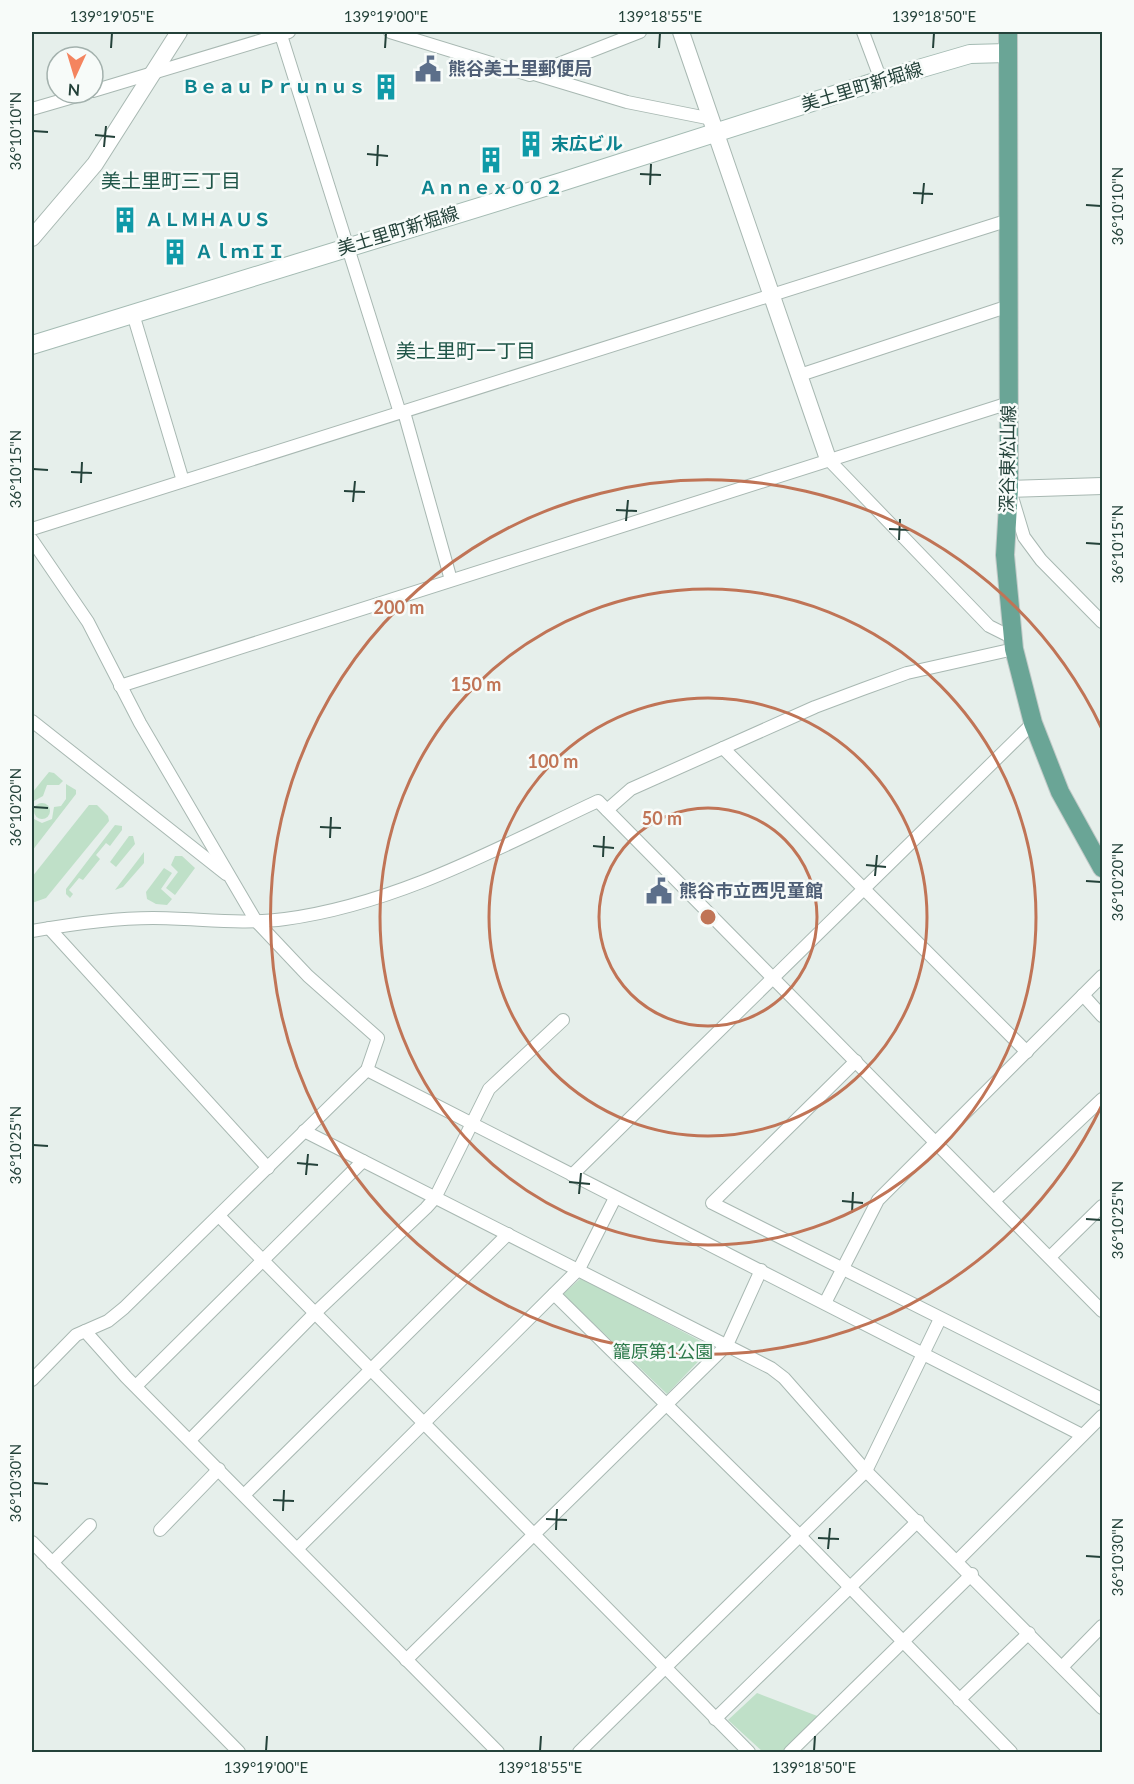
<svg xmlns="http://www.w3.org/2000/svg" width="1134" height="1784" font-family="Lato,'Noto Sans JP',sans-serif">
<rect width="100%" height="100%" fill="#e6efeb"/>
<g fill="#bfe0c8">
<polygon points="49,772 54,773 63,781 59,785 47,785 43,796 34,801 32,793"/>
<polygon points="66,784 76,790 76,794 32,851 32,818 42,823 52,819 54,807 61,806 66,799"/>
<circle cx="42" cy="811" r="8"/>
<polygon points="89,805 97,805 108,816 109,821 46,898 32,903 32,877"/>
<polygon points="115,825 122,826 122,830 110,846 106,843 96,855 100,859 83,880 79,878 69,890 73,894 70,898 66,894 66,889"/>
<polygon points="129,836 133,836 135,844 116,867 110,862"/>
<polygon points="144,852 144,863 123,887 115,890"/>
<polygon points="175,856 182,856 195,868 175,895 166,888 178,872 171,865"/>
<polygon points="164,868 172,873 161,889 172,899 167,905 156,904 147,899 146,892"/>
<polygon points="581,1278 712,1347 667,1394 563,1294"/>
<polygon points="757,1693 820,1717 785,1752 763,1752 728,1720"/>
</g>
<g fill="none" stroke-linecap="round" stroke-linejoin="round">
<g stroke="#a8b8b2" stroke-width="14">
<g id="minor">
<polyline points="280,32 400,413"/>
<polyline points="390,32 530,75 640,32"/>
<polyline points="863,32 881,80"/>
<polyline points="534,74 627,102 712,119"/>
<polyline points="93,91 289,32"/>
<polyline points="32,109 87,93"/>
<polyline points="133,314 183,481"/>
<polyline points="800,375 1009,306"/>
<polyline points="404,412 451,580"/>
<polyline points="828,459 989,626 1013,638"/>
<polyline points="1012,497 1024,537 1041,560 1102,622"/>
<polyline points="32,529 1009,220"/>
<polyline points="32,540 88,622 140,723 256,921 308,976 378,1038 367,1070 124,1308 108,1321 76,1335 32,1380"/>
<polyline points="120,686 1009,403"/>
<polyline points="32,721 226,874"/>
<polyline points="723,748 1027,1052"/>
<polyline points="607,810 631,789 815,707 863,689 907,673 1014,649"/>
<polyline points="49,928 268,1168"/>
<path d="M 32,931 C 72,924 112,918 153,918 C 196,918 242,925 285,919 C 397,904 498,848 598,801 L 1102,1311"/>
<polyline points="1083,995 1102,1016"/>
<polyline points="856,1061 712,1203 1102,1399"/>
<polyline points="367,1070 1082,1435"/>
<polyline points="304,1131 771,1368 784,1378 866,1471 1102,1708"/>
<polyline points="572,1175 1033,723"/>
<polyline points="994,1201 1102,1099"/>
<polyline points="219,1216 749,1752"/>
<polyline points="1050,1257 1102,1206"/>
<polyline points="554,1294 800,1536 1011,1752"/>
<polyline points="825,1303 878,1200 1102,976"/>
<polyline points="85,1331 126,1377 498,1752"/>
<polyline points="136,1386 363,1161"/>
<polyline points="190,1440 315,1313 426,1208 435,1198 489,1089 563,1020"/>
<polyline points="244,1495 508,1234"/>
<polyline points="160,1530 219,1469"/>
<polyline points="32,1542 239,1752"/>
<polyline points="298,1548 579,1269 615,1198"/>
<polyline points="958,1560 1102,1416"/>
<polyline points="52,1563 90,1525"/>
<polyline points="406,1660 727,1345 761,1270"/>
<polyline points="1062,1667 1102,1626"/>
<polyline points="959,1700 1029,1633"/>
<polyline points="715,1719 918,1521"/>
<polyline points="579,1752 866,1471 940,1319"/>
<polyline points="790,1752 972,1574"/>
</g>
</g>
<g stroke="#a8b8b2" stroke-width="18">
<g id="tertiary">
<polyline points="681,32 828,459"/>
<polyline points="32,238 95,164 179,32"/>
<polyline points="1009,489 1102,486"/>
</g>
</g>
<g stroke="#a4bbb3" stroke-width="20">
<polyline id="secondary" points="32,345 561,182 881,80 970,54 1007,53"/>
</g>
<g stroke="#c2cac8" stroke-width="20">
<polyline id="primary" points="1008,32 1009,489 1005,555 1014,649 1033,723 1060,792 1102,868"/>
</g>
<use href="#minor" stroke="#fff" stroke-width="12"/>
<use href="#tertiary" stroke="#fff" stroke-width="16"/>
<use href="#secondary" stroke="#fff" stroke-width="18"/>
<use href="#primary" stroke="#6aa596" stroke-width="18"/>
</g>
<path fill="none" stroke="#24423a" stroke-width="2" d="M 111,48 L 112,33M 385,48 L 386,33M 659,48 L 660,33M 933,48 L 934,33M 33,131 L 48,132M 95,135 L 115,137M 104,147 L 106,126M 367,154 L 388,156M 377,166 L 378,145M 640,174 L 661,175M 650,185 L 651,164M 913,193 L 933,194M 922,204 L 924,183M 1086,205 L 1101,206M 33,469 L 48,470M 71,472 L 92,473M 81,483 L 82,462M 344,491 L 365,492M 353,502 L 355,481M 616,510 L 637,511M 626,521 L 628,500M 889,529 L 910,530M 899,540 L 900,519M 1086,543 L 1101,544M 33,807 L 48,808M 320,827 L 341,828M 330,838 L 331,817M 593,846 L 614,848M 603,857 L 604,836M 866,865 L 886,867M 875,876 L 877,855M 1086,881 L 1101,882M 33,1145 L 48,1146M 297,1163 L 318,1165M 306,1175 L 308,1154M 569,1182 L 590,1184M 579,1194 L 581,1173M 842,1201 L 863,1203M 852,1213 L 853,1192M 1086,1219 L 1101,1220M 33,1483 L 48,1484M 273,1500 L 294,1501M 283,1511 L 284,1490M 546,1519 L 567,1520M 556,1530 L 557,1509M 818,1538 L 839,1539M 828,1549 L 830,1528M 1086,1556 L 1101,1557M 266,1751 L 267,1736M 540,1751 L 541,1736M 814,1751 L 815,1736"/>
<g fill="none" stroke="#c07456" stroke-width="3">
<circle cx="708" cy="917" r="109"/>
<circle cx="708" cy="917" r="219"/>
<circle cx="708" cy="917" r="328"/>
<path d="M1102 1105A437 437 0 1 1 1102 729"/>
</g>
<defs>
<g id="civic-bare" transform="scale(2.07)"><path d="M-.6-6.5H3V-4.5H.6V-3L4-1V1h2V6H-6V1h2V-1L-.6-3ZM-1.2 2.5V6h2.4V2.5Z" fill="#5c6f8a" stroke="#f7fbf9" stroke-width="2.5" paint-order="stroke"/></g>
<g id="building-bare" transform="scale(2.07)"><path d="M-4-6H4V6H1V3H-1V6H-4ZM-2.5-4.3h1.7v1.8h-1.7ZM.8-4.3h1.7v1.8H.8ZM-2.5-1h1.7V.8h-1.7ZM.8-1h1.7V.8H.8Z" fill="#0f9aa8" stroke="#f7fbf9" stroke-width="2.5" paint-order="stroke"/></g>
</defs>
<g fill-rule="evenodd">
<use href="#civic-bare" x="428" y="69"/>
<use href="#building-bare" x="386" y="87"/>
<use href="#building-bare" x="531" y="144"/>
<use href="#building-bare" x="491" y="160"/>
<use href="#building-bare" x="125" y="220"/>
<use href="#building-bare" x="175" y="252"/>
<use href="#civic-bare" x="659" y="891"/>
</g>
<g text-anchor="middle" stroke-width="5" stroke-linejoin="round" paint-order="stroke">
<g font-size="18" font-weight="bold" fill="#4e5e75" stroke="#f7fbf9" text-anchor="start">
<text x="448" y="75">熊谷美土里郵便局</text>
<text x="679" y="897">熊谷市立西児童館</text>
</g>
<g font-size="18" font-weight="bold" fill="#0d838f" stroke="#f7fbf9" text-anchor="start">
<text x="366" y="93" text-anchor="end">Ｂｅａｕ Ｐｒｕｎｕｓ</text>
<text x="551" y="150">末広ビル</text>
<text x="491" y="194" text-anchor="middle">Ａｎｎｅｘ００２</text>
<text x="145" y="226">ＡＬＭＨＡＵＳ</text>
<text x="195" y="258">ＡｌｍＩＩ</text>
</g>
<g font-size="18" fill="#24423a" stroke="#f7fbf9">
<text transform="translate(862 87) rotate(-17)" y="6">美土里町新堀線</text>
<text transform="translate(398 231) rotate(-17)" y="6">美土里町新堀線</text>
<text transform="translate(1008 459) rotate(-89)" y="6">深谷東松山線</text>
</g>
<g font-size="18" fill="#2d7a4b" stroke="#f7fbf9">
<text x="663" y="1358">籠原第1公園</text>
</g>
<g font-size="20" fill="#1f5548" stroke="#f7fbf9">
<text x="171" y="188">美土里町三丁目</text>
<text x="466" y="358">美土里町一丁目</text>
</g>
</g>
<circle cx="708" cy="917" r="9" fill="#c07456" stroke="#f7fbf9" stroke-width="3"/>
<g font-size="18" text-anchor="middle" font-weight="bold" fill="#c07456" stroke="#f7fbf9" stroke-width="5" stroke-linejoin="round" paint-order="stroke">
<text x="399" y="614">200 m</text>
<text x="476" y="691">150 m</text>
<text x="553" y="768">100 m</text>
<text x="662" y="825">50 m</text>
</g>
<rect width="1134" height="1784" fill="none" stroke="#f7fbf9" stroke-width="66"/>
<g transform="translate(75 75) rotate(184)"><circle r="28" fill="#f7fbf9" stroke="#a3b1ad" stroke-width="1.5"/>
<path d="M0-4.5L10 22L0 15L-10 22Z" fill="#f4845f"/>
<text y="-9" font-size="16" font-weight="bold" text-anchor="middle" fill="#24423a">N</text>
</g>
<rect x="33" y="33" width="1068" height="1718" fill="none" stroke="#24423a" stroke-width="2"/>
<g font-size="15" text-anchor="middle" fill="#24423a">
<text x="112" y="22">139°19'05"E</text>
<text x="386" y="22">139°19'00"E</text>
<text x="660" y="22">139°18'55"E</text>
<text x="934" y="22">139°18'50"E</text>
<text transform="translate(16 131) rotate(-90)" y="5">36°10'10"N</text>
<text transform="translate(1118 206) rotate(-90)" y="5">36°10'10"N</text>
<text transform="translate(16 469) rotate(-90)" y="5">36°10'15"N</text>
<text transform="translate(1118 544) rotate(-90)" y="5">36°10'15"N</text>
<text transform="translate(16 807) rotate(-90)" y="5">36°10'20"N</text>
<text transform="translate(1118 882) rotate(-90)" y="5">36°10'20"N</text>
<text transform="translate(16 1145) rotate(-90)" y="5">36°10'25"N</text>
<text transform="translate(1118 1220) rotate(-90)" y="5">36°10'25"N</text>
<text transform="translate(16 1483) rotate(-90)" y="5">36°10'30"N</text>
<text transform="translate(1118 1557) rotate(-90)" y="5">36°10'30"N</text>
<text x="266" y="1773">139°19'00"E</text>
<text x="540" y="1773">139°18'55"E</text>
<text x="814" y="1773">139°18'50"E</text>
</g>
</svg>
